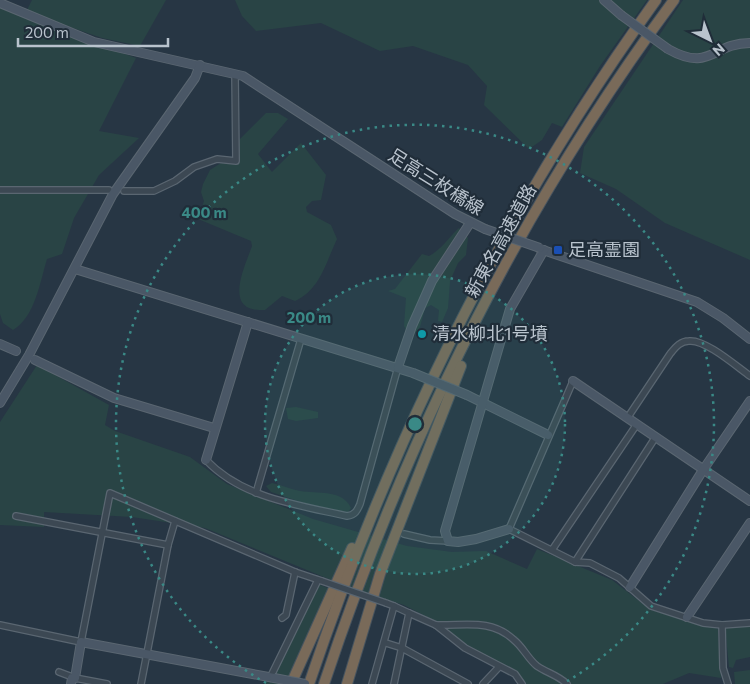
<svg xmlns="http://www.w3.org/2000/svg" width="750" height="684" font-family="Commissioner,'Noto Sans JP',sans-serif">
<rect width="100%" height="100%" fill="#273644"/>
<g fill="#294445">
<polygon points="32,0 166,0 140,46 102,38 26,12"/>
<polygon points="235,0 647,0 600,66 562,127 552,123 542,140 529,149 484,105 487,86 468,65 413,46 380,51 321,23 256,31 242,16"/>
<polygon points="683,0 750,0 750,260 665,223 616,189 580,173 584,147"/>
<path d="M 0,8 L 136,58 L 99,131 L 139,138 L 99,175 L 74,218 L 62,254 L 47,259 C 40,282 35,317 13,330 L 3,323 L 0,314 Z"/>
<path d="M 266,113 L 278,113 L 288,119 L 258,154 L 272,172 L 301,143 L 326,175 L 321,200 L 312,201 L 306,207 L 307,212 L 331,225 L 337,239 C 326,262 320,290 295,301 L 282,296 L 265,310 C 260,310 253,310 249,308 C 228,299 247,261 252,246 L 251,241 L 198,219 L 204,201 L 201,192 L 203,184 L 210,170 L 221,163 L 236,164 L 239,140 Z"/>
<path d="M 459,228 L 468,238 L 466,255 L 458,263 L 450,281 L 448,308 L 442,322 L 438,321 L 439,310 L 431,305 L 425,308 L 420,327 L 414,334 L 408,333 L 404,326 L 406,298 L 388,291 L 395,289 L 422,254 L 429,256 C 441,250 449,237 459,228 Z"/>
<polygon points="37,365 109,405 105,425 115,431 190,457 227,484 313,519 407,546 452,552 486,551 527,569 537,549 612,580 651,610 718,629 721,678 689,673 663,684 527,684 488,661 429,618 404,605 353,589 205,528 132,517 44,512 44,527 0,525 0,422"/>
<polygon points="296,407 318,412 318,418 296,421 288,419 286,408"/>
<path d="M 272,483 C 281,485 290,489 300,491 C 316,494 343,489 351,508 L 348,512 L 319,508 L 271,492 L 266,486 Z"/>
<polygon points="318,584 330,589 289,684 264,684 276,673"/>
<polygon points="750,624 750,657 736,660 733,668 729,667 725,627"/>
<polygon points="750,670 750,684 735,684 734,672"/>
</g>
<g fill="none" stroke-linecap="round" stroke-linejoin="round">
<g stroke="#5a6671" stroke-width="8">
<g id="street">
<polyline points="0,190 109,190"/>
<polyline points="124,191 154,191 175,181 194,167 217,159 236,161 235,74"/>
<polyline points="573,381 509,529 575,562 590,563 619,578 651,606 703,623 722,625 750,623"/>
<path d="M 628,417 L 670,354 C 675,348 680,341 689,341 C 705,339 736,366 750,376"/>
<path d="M 206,460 C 242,498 298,505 347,516 C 355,515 357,511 360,504 L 398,367"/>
<polyline points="256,493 301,339"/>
<polyline points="16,516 168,545"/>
<polyline points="404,534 430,540 448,541"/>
<polyline points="552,550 637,424"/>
<polyline points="575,562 655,438"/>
<polyline points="394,606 409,613"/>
<polyline points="282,618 286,615 295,572"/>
<polyline points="0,625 81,642 110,493 295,572 322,581"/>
<path d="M 436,625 C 464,626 491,618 514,640 C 523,647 528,659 537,666 C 547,673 558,675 567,684"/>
<polyline points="722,625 723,668 728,684"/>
<polyline points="386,643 402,648 468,684"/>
<polyline points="59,672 75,678 107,684"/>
<polyline points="270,678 318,580"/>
<polyline points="141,684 168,545 175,521"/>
<polyline points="372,684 394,606 386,603"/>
<polyline points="394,684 409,613 436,625 465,648 515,674 522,684"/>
<polyline points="483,684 499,667"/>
</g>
</g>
<g stroke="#5a6671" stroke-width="10">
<g id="secondary">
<polyline points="604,0 621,15"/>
<polyline points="0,3 94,42 243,76 455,214 485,229"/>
<path d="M 668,49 C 711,73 712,43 750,43"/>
<polyline points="540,249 697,302 723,318 750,339"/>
<polyline points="75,269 413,373"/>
<polyline points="0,344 16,351"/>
<polyline points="35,360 114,398 214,428"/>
<polyline points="398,367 412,326 432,281 470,223"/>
<polyline points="573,381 750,501"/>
<polyline points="467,395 548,435"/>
<polyline points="0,403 29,355 113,194 195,78 200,65"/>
<polyline points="206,460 248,322"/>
<polyline points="509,529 476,539 458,542 448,541 445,531 510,309 544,250"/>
<polyline points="630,587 703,470 750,401"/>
<polyline points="687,617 750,523"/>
<polyline points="71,684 72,678 75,678 81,642 274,678"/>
</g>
</g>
<g stroke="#46535e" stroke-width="12">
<g id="highway">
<polyline points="291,684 352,548"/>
<path d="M 309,684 C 391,441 506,208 656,0"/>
<path d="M 324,684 C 405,440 521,207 674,0"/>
<polyline points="347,684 380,574 461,366"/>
</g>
</g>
<use href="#street" stroke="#3c4853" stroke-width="5.5"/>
<use href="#secondary" stroke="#4a5766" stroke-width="8"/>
<use href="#highway" stroke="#796a59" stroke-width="10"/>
<g stroke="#5a6671" stroke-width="8" stroke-linecap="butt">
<polyline id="street-bridge" points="322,581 386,603"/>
</g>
<g stroke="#5a6671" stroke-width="10" stroke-linecap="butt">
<g id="secondary-bridge">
<polyline points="621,15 668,49"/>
<polyline points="485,229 540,248"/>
<polyline points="413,373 467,395"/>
<polyline points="274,678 305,684"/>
</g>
</g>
<use href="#street-bridge" stroke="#3c4853" stroke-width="5.5"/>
<use href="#secondary-bridge" stroke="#4a5766" stroke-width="8"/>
</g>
<circle cx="415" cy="424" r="150" fill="#3a8986" fill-opacity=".12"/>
<g fill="none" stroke="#3a8986" stroke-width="2.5" stroke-dasharray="2.5 5">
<circle cx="415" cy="424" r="150"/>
<path d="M266 683A299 299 0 1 1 564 683"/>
</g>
<rect fill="#1a4fb4" stroke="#202d39" stroke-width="2" x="553" y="245" width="10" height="10" rx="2.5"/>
<circle fill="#0f9aa8" stroke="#202d39" stroke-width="2" cx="422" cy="334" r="5"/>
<g text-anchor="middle" stroke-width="4.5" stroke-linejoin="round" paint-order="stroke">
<g font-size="18" fill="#b9c3cd" stroke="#202d39">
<text transform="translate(436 182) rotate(32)" y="6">足高三枚橋線</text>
<text transform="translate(501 241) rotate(-61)" y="6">新東名高速道路</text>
</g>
<g font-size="18" fill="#b9c3cd" stroke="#202d39" text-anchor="start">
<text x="568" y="256">足高霊園</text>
<text x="432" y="340">清水柳北1号墳</text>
</g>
</g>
<circle cx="415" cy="424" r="8" fill="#3a8986" stroke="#202d39" stroke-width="2.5"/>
<g font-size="15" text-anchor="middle" font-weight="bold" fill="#3a8986" stroke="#202d39" stroke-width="4.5" stroke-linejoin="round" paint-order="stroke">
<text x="204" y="218">400 m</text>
<text x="309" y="323">200 m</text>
</g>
<g transform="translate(710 40) rotate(138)" stroke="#202d39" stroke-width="4" paint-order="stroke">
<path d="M0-4L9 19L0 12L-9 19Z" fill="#b9c3cd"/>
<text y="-8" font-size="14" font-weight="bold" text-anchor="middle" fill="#b9c3cd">N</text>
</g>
<path d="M18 38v8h150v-8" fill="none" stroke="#b9c3cd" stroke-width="2.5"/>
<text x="25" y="38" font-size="15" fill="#b9c3cd" stroke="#202d39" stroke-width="4" paint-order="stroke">200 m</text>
</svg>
